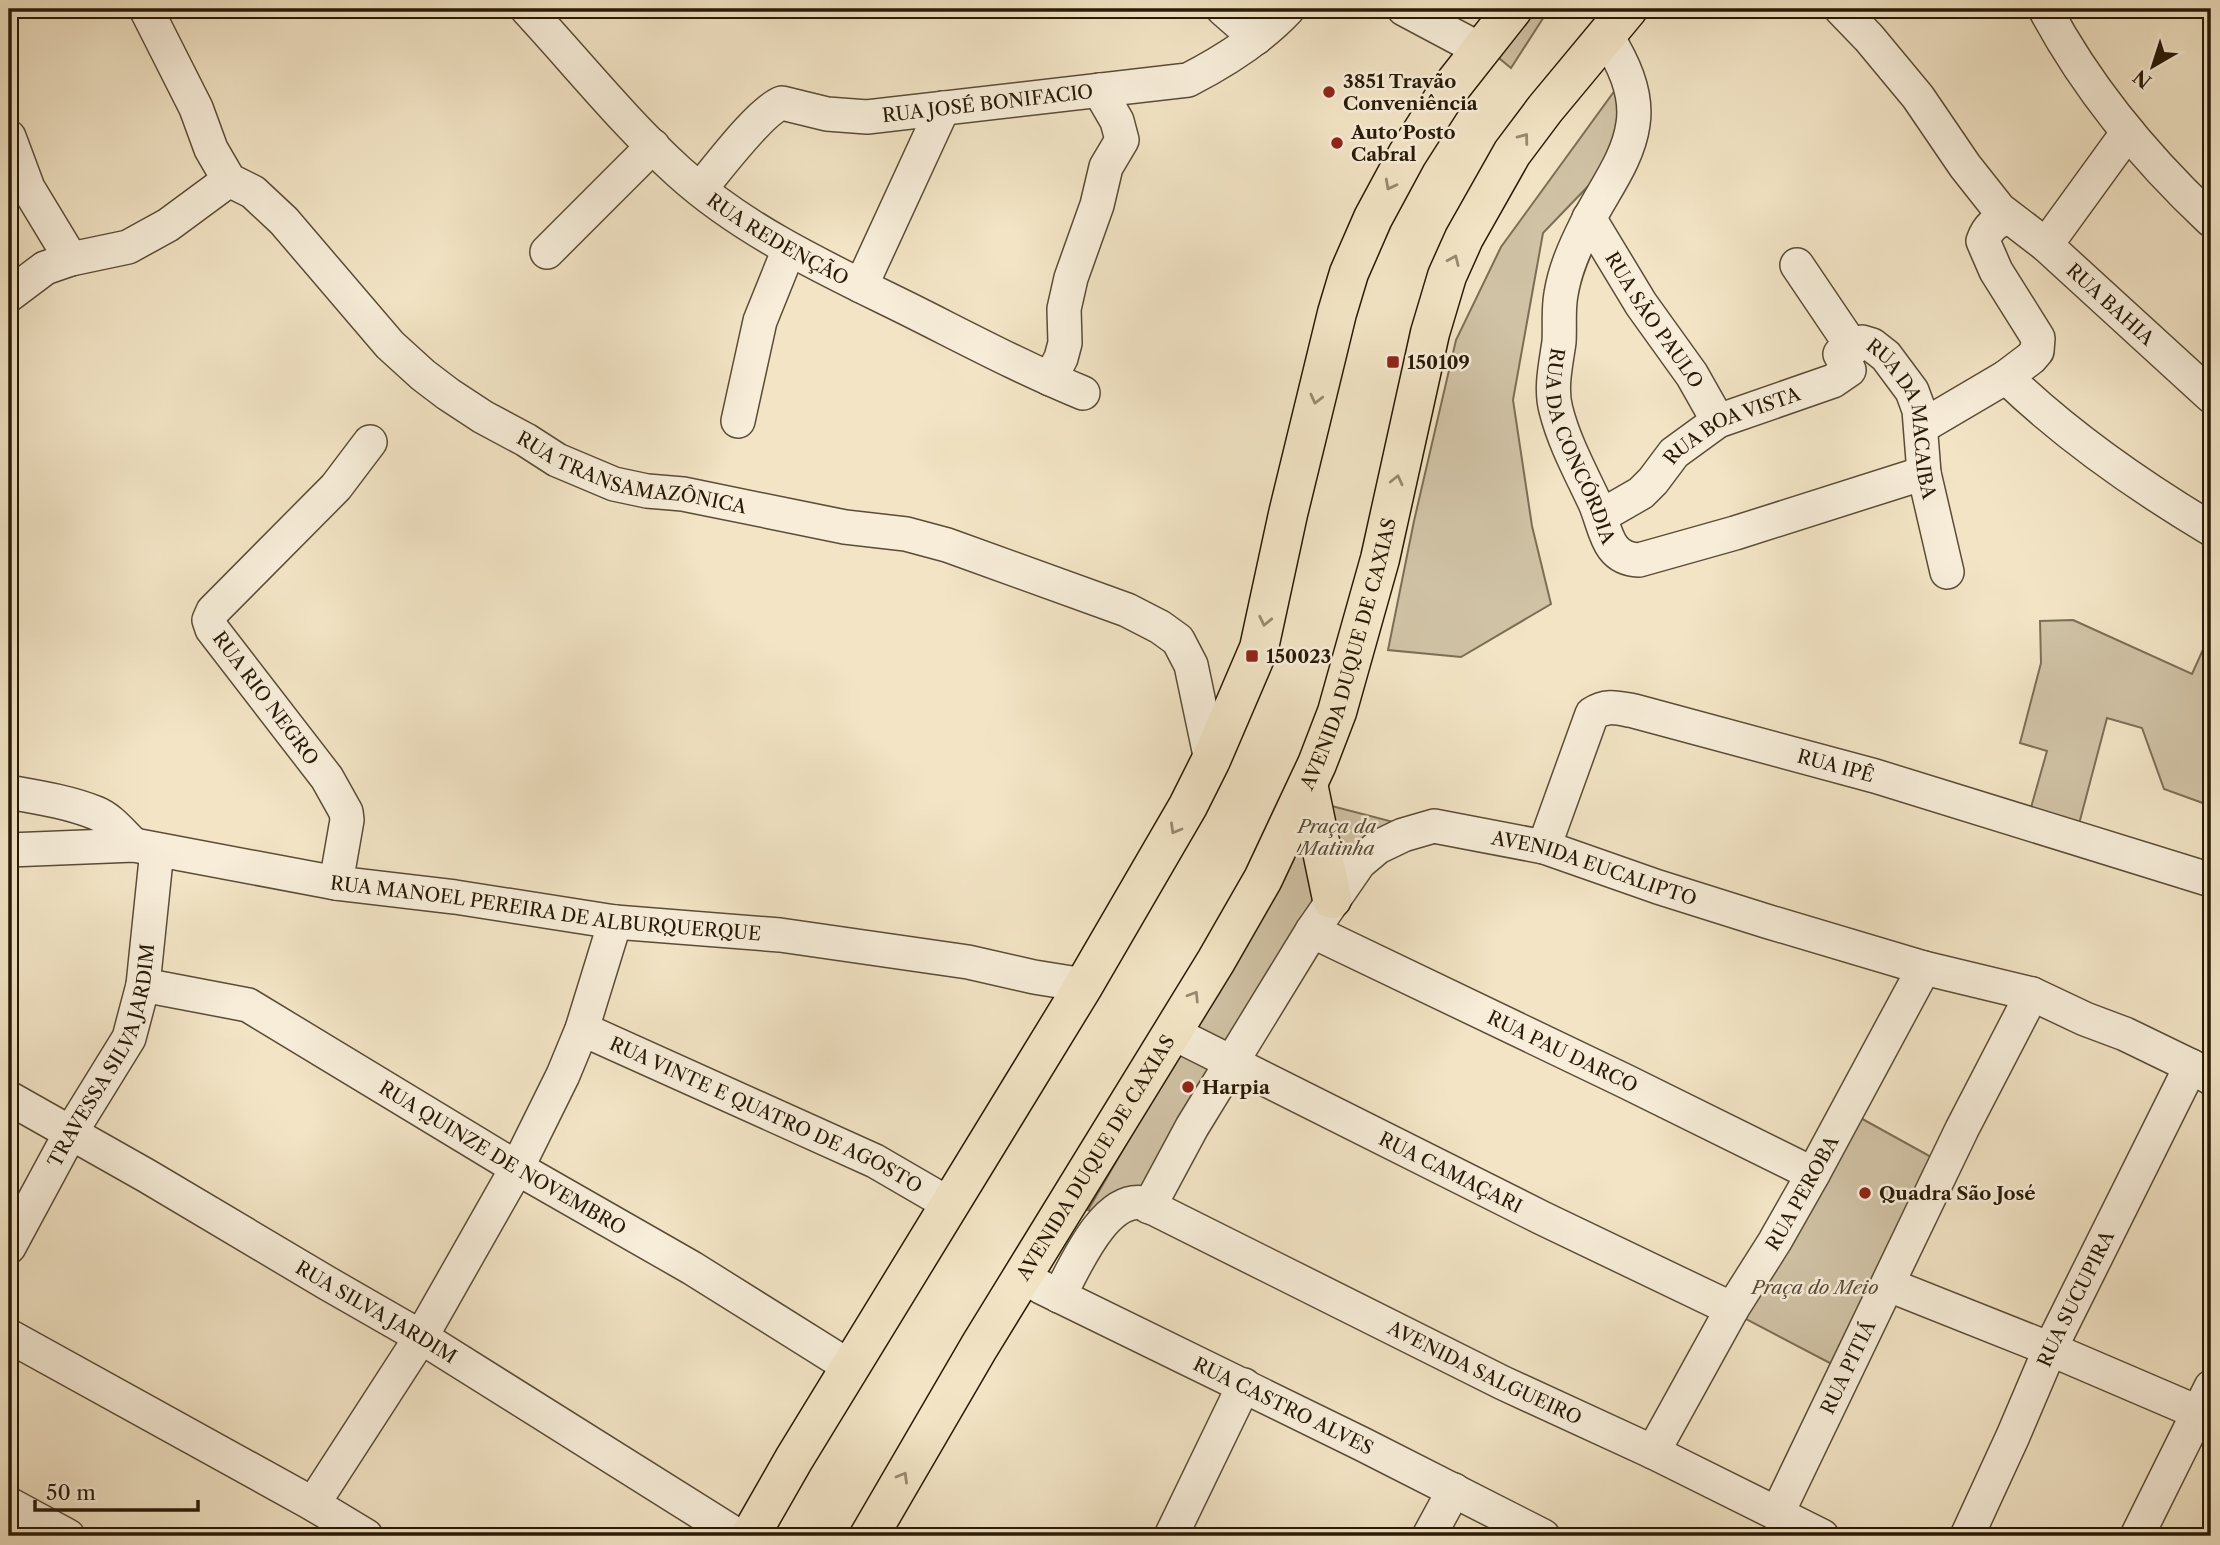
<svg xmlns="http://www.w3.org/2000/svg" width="2220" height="1545" font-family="'Libre Caslon Text',serif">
<rect width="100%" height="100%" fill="#f2e4c5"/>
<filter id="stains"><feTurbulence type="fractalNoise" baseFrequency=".00286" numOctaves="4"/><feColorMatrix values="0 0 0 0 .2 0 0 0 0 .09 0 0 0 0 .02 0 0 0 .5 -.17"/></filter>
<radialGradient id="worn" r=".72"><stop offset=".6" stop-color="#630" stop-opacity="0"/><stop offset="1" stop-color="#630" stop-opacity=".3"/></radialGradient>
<g fill="#d0c2a5" stroke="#7c6e56" stroke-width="2">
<polygon points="1528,9 1549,9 1511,68 1494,54"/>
<polygon points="1621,82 1642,110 1595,179 1543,233 1513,400 1532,526 1551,604 1461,657 1388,650 1414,521 1456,340 1501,247"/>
<polygon points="2073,620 2192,674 2206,643 2211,646 2211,806 2164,789 2142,728 2107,718 2079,824 2030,811 2047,751 2020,743 2041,663 2040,621"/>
<polygon points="1324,804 1409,826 1354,858 1143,1193 1116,1191 1098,1214 1088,1210"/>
<polygon points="1857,1116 1933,1158 1849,1373 1723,1307"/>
</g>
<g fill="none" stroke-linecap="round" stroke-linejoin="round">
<g stroke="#5a4c36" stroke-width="36">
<g id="minor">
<path id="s1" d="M 146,9 L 196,108 L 211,149 L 229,180 L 253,192 L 284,221 L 390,345 L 423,375 L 448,394 L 483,417 L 526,440 L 557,460 L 614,484 L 647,491 L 683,494 L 845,527 L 906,534 L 947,545 L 1127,610 L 1160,627 L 1178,640 L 1191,665 L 1211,760"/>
<path id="s2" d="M 527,9 C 577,63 624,122 679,172 C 745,232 831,271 910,310 C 968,339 1024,369 1083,393"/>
<polyline points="1223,9 1256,38"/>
<polyline points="1404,9 1481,50"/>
<path id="s3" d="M 1841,9 L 1869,38 L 1918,97 L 1965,166 L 1999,209 L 2046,245 L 2211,396"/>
<path d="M 2045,9 C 2087,88 2146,159 2211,220"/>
<path id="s4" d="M 1606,35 C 1622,61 1638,92 1633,124 C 1628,161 1602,192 1586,225 C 1575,247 1565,269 1561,294 C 1558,310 1560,326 1559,342 C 1556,364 1550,388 1556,410 C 1564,442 1581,473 1595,503 C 1606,528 1606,559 1639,560 L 1735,533 L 1924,473"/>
<polyline points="9,137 28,188 71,259"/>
<path id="s5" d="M 701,188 C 717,169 761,110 782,103 L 827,114 L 867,117 L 1188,80 C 1225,61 1260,39 1288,9"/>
<path id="s6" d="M 1589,218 L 1641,304 L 1692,375 L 1718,421"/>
<polyline points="2046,245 2128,132"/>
<polyline points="547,252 653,146"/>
<path id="s7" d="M 1797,265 L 1853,348 L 1862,342 L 1872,345 L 1886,356 L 1912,391 L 1919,410 L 1924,473 L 1947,572"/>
<polyline points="861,286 943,108"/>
<polyline points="9,295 45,268 71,259 128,247 168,225 229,180"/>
<path d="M 2006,377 C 2067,436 2139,486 2211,529"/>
<polyline points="1050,379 1061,358 1065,343 1064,309 1071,278 1097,205 1106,167 1122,140 1117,121 1099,90"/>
<polyline points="738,421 760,321 789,249"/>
<path d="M 1921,427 L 2006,377 L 2031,358 L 2037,351 L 2038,338 L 1996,271 L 1983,241 C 1988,227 1994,223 2007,217"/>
<path id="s8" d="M 1601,516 L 1641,493 L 1653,481 L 1674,453 L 1718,421 L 1833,381 L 1849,370 L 1840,354 L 1853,348"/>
<path d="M 9,792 C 37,797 69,802 96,813 C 111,819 122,834 134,845"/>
<path id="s9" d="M 1544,847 L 1592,714 C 1606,704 1618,708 1634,711 L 1875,776 L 2211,880"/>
<path id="s10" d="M 9,850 L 134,845 L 336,883 L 455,897 L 615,922 L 780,935 L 968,962 L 1034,977 L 1084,985"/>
<polyline points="336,883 347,820 346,812 327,778 212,629 209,620 213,611 336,487 370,442"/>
<path id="s11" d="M 1312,931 L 1625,1081 L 1813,1174"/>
<path id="s12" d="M 143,985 L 248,1005 L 517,1168 L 692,1268 L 850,1367"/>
<path id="s13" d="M 582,1029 L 875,1161 L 949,1204"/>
<path id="s14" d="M 1171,1032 L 1542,1218 L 1732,1309"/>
<path id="s15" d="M 9,1098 L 147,1176 L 327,1283 L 421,1337 L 738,1536"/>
<path id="s16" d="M 1149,1207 L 1192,1127 L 1312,931 L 1359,863 L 1378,847 L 1403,835 L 1434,826 L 1544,847 L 1658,887 L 1766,921 L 1924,968 L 2032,994 L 2085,1019 L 2125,1034 L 2191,1066 L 2211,1078"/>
<path id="s17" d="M 9,1247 L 71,1132 L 129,1038 L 143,985 L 157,850"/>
<polyline points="1889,1285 2050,1349 2211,1418"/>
<path id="s18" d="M 1041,1287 L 1362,1444 L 1543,1536"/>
<path id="s19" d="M 1059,1296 C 1074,1269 1104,1196 1143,1203 L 1503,1383 L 1653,1452 L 1822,1536"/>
<polyline points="9,1336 313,1504 366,1536"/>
<path id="s20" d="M 1653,1452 L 1732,1309 L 1775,1241 L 1813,1174 L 1924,968"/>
<polyline points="9,1504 68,1536"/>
<polyline points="313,1504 421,1337 517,1168 563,1075 582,1029 615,922"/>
<path id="s21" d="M 1777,1514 L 1962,1129 L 2032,994"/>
<polyline points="1171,1536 1244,1385"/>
<polyline points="1429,1536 1454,1490"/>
<path id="s22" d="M 1967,1536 L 2013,1436 L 2050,1349 L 2191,1066"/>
<polyline points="2137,1536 2211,1387"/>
</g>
</g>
<g stroke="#281a06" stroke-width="41">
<g id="highway">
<polyline points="1308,784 1332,899"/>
<polyline points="750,1536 794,1459 1084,985 1188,806 1211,760 1259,648 1288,514 1337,313 1349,273 1373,218 1407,155 1446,94 1513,9"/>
<path id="s23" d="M 869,1536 L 979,1347 L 1216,961 L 1263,879 L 1317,764 L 1337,712 L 1380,559 L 1430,333 L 1447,276 L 1464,238 L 1512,153 L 1545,109 L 1628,9"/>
</g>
</g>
<use href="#minor" stroke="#f7edd9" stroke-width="33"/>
<use href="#highway" stroke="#f2e4c5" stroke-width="38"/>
</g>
<defs><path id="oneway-chevron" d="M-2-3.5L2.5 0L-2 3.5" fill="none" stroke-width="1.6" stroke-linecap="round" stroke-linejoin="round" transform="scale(1.75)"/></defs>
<g stroke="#97896f">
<use href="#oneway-chevron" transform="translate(1524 138) rotate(-53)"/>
<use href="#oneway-chevron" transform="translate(1390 185) rotate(118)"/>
<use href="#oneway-chevron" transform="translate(1454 260) rotate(-66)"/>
<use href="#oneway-chevron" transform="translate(1316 399) rotate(104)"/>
<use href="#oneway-chevron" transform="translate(1397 480) rotate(-77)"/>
<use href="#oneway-chevron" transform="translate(1265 621) rotate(102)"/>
<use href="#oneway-chevron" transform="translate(1175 829) rotate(120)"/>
<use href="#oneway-chevron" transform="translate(1194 996) rotate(-58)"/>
<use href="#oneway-chevron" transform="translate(903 1477) rotate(-60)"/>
</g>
<g fill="#8f2418" stroke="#f7edd9" stroke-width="2.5">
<circle cx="1329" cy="92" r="7"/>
<circle cx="1337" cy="143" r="7"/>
<rect x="1386" y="355" width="14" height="14" rx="3.5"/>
<rect x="1245" y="649" width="14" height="14" rx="3.5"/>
<circle cx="1188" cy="1087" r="7"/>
<circle cx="1865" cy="1193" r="7"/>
</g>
<g text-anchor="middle" stroke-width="5" stroke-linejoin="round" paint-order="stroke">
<g font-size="19" font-weight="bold" fill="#281a06" stroke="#f7edd9" text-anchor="start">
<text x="1343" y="88">3851 Travão<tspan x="1343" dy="22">Conveniência</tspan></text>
<text x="1351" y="139">Auto Posto<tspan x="1351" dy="22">Cabral</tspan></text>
<text x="1407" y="369">150109</text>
<text x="1266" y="663">150023</text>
<text x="1202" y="1094">Harpia</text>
<text x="1879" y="1200">Quadra São José</text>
</g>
<g font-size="19" fill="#281a06" stroke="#f7edd9">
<text dy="7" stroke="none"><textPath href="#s5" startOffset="326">RUA JOSÉ BONIFACIO</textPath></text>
<text dy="7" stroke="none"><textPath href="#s2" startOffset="343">RUA REDENÇÃO</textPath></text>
<text dy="7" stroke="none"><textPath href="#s3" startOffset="402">RUA BAHIA</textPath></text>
<text dy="7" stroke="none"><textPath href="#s6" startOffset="121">RUA SÃO PAULO</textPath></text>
<text dy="7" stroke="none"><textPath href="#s7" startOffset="205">RUA DA MACAIBA</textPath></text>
<text dy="7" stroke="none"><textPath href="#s8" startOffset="163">RUA BOA VISTA</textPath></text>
<text dy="7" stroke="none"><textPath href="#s4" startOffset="438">RUA DA CONCÓRDIA</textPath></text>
<text dy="7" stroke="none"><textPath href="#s1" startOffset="702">RUA TRANSAMAZÔNICA</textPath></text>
<text dy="7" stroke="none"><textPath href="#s23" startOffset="1008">AVENIDA DUQUE DE CAXIAS</textPath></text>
<text transform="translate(266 698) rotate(53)" y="7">RUA RIO NEGRO</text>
<text dy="7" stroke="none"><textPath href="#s9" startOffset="394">RUA IPÊ</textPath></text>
<text dy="7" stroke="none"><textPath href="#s16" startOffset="654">AVENIDA EUCALIPTO</textPath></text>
<text dy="7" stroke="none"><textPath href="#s10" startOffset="542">RUA MANOEL PEREIRA DE ALBURQUERQUE</textPath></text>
<text dy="7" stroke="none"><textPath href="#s11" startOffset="278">RUA PAU DARCO</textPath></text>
<text dy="7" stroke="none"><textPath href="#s17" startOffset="215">TRAVESSA SILVA JARDIM</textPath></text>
<text dy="7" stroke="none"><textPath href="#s13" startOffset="203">RUA VINTE E QUATRO DE AGOSTO</textPath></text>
<text dy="7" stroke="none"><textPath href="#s23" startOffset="441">AVENIDA DUQUE DE CAXIAS</textPath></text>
<text dy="7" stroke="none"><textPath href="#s12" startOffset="404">RUA QUINZE DE NOVEMBRO</textPath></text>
<text dy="7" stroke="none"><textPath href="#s14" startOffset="313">RUA CAMAÇARI</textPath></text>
<text dy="7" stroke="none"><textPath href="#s20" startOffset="299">RUA PEROBA</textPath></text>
<text dy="7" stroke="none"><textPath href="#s22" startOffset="261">RUA SUCUPIRA</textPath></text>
<text dy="7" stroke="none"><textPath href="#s15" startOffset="425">RUA SILVA JARDIM</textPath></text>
<text dy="7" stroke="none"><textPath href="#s21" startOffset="163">RUA PITIÁ</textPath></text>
<text dy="7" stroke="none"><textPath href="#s19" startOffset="514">AVENIDA SALGUEIRO</textPath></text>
<text dy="7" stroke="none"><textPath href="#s18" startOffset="270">RUA CASTRO ALVES</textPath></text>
</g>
<g font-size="19" font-style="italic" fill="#5a4c36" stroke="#f7edd9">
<text x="1337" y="833">Praça da<tspan x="1337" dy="22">Matinha</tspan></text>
<text x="1815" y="1294">Praça do Meio</text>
</g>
</g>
<rect width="2220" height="1545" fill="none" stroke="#f2e4c5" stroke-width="35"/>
<rect x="10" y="10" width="2199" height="1524" fill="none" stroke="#281a06" stroke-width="3.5"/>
<rect x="18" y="18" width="2185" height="1510" fill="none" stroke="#281a06" stroke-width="2"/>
<g transform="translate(2153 66) rotate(219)" stroke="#f7edd9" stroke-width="5" paint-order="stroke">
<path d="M0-5L12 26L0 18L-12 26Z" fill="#281a06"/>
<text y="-10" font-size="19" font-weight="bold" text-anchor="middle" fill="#281a06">N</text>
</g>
<path d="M35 1500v10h163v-10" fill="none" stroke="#281a06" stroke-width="3.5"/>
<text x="46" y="1500" font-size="21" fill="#281a06" stroke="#f7edd9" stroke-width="5" paint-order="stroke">50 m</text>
<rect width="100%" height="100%" filter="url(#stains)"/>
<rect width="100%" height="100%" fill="url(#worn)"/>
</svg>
